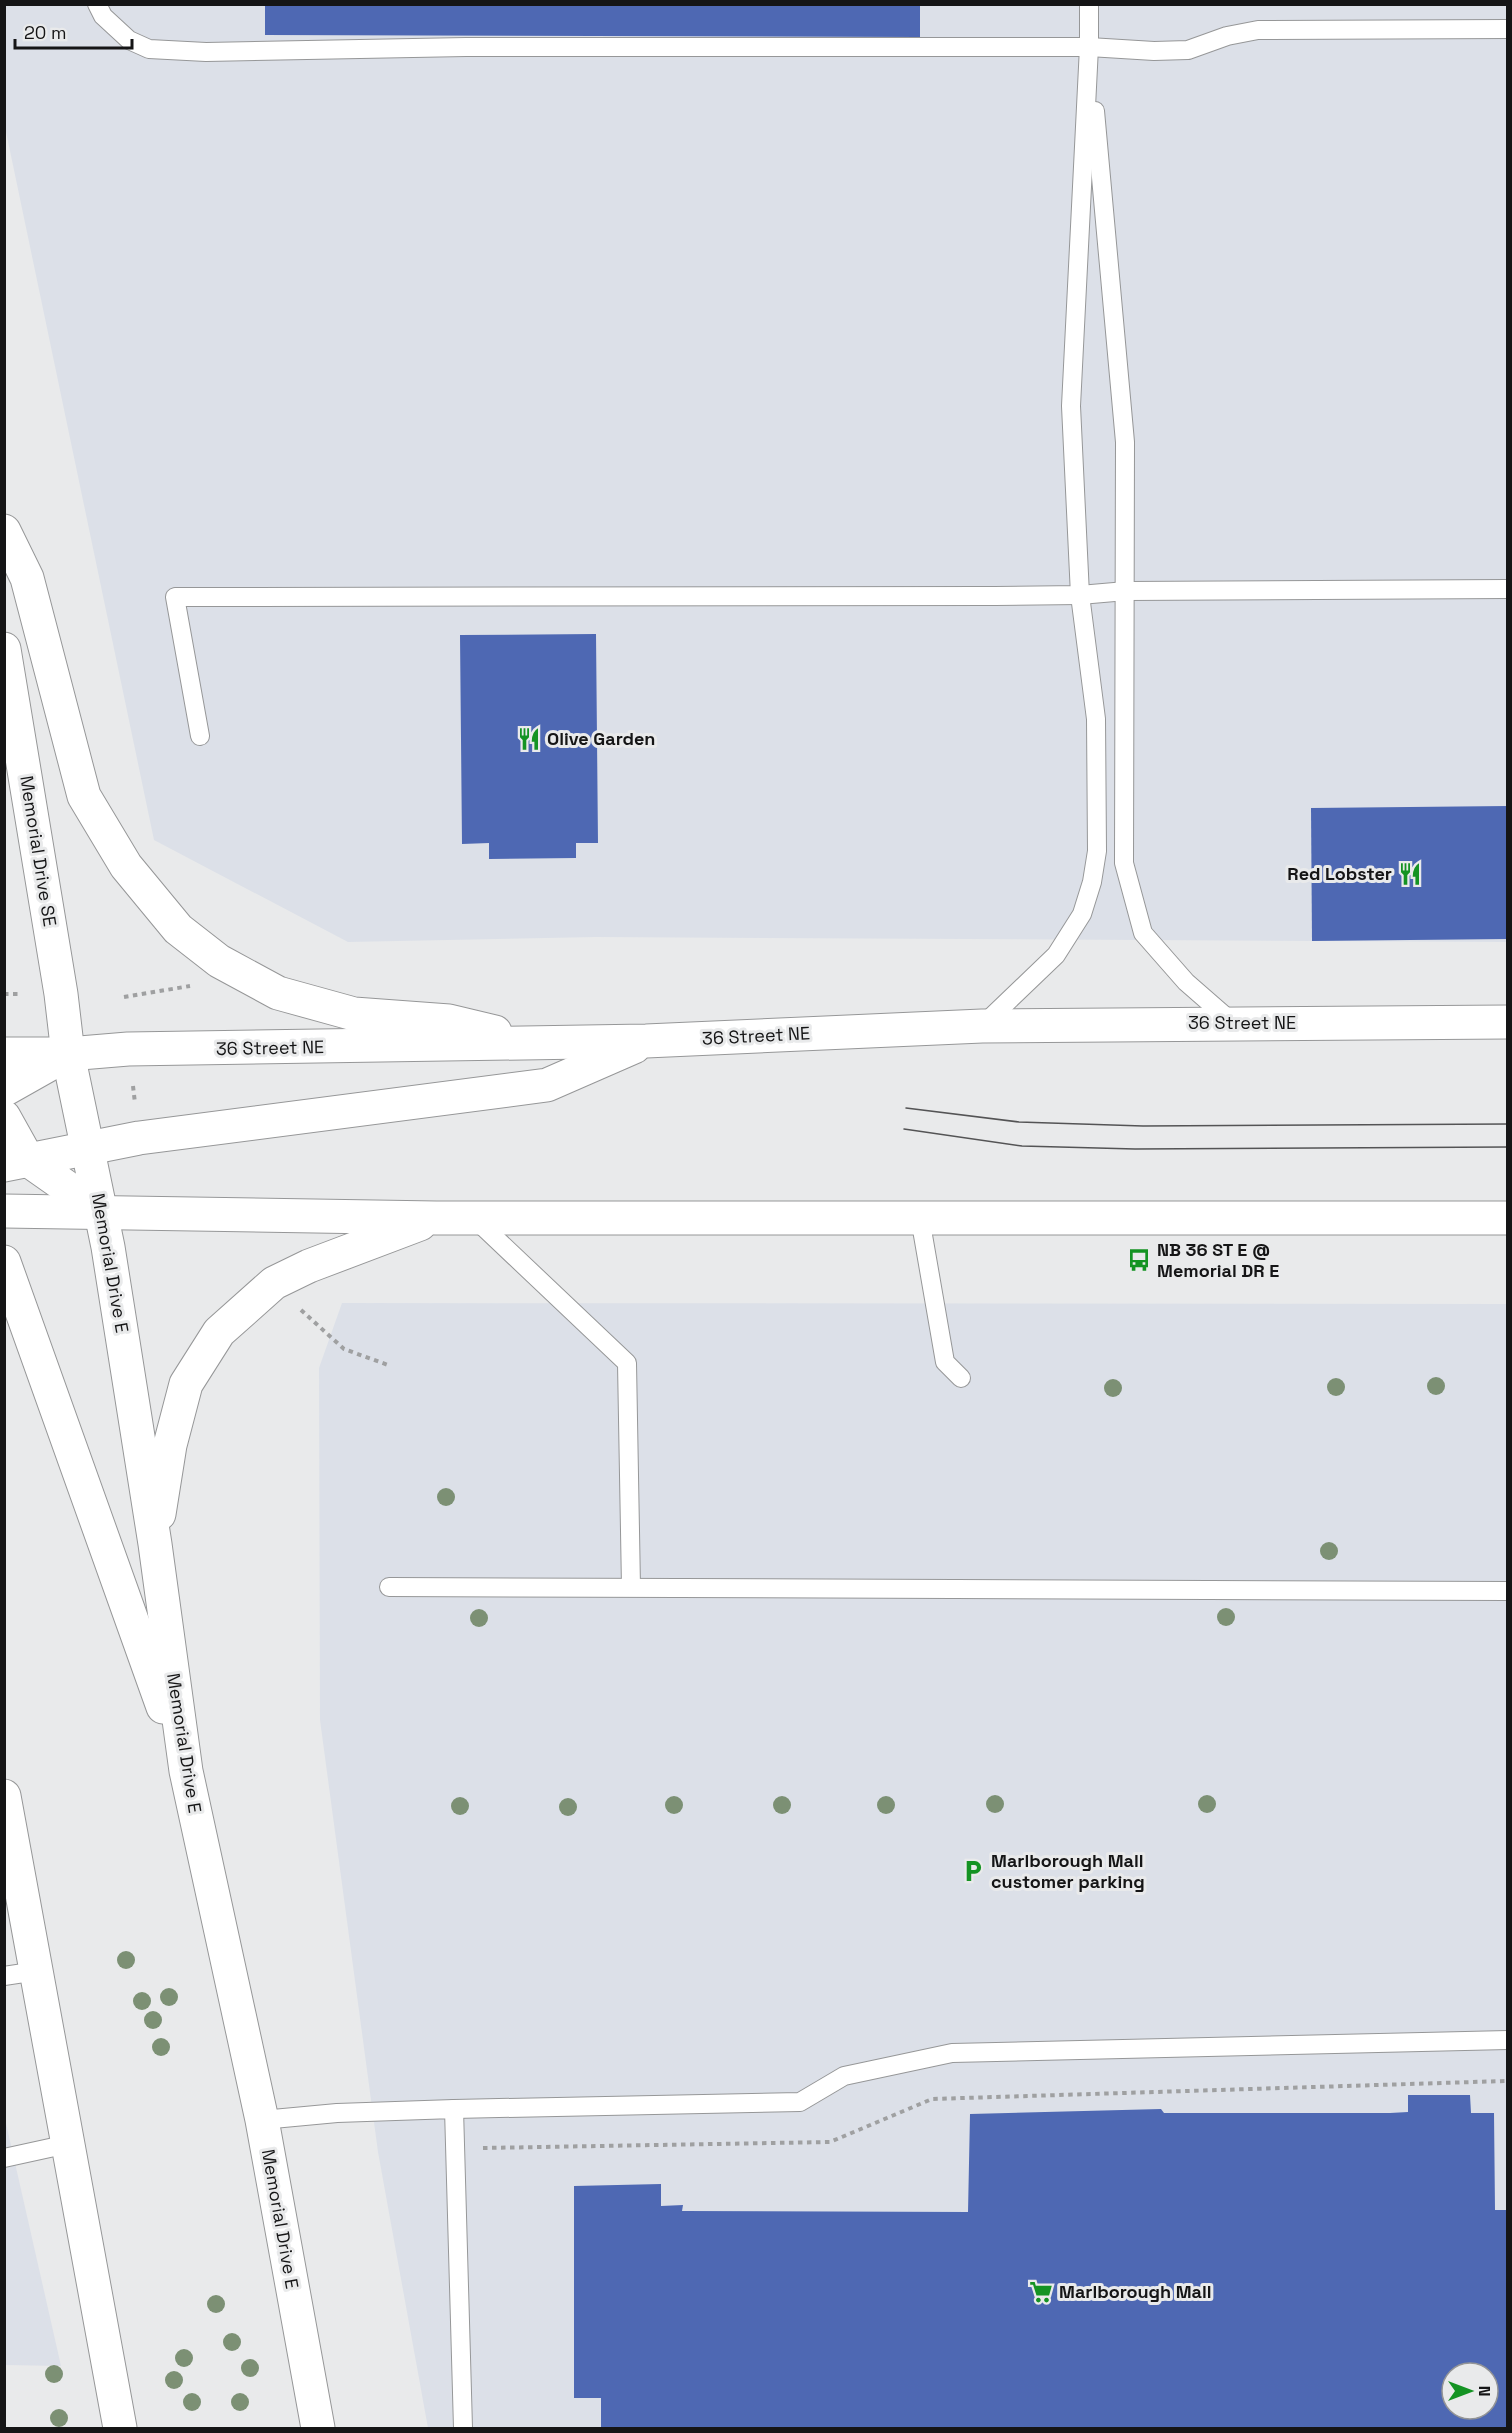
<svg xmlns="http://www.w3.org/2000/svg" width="1512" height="2433" font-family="'Space Grotesk',sans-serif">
<rect width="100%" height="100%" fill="#e9eaeb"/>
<g fill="#dce0e8" fill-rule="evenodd">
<polygon points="4,5 1507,5 1507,942 596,937 348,942 154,840 5,127"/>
<path d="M 342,1303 L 1507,1304 L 1507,2428 L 428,2428 L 378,2152 L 320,1720 L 319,1368 ZM 1452,2373 L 1488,2373 L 1488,2409 L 1452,2409 Z"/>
<polygon points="5,2119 61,2366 5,2365"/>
</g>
<g fill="#4e68b3" fill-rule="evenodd">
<polygon points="265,5 920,5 920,37 265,35"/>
<polygon points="596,634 598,843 576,843 576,858 489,859 489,843 462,844 460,635"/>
<polygon points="1508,806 1508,939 1312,941 1311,808"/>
<path d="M 1408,2095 L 1470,2095 L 1471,2113 L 1494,2113 L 1495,2210 L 1508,2210 L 1508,2428 L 601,2428 L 601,2398 L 574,2398 L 574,2186 L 661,2184 L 661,2206 L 683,2205 L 682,2211 L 968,2212 L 970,2114 L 1161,2109 L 1164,2113 L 1390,2113 L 1408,2112 ZM 1452,2373 L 1488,2373 L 1488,2409 L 1452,2409 Z"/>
</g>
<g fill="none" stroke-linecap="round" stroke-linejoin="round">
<g stroke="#969798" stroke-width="20">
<g id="lane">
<polyline points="97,4 103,16 129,40 149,49 206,52 466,47 1089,47 1154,51 1188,50 1227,36 1258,30 1508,29"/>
<polyline points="1095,111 1125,442 1124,863 1143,933 1186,982 1233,1023"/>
<polyline points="200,736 175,597 995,596 1080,595 1126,591 1508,589"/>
<polyline points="983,1025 1056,955 1082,914 1092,882 1097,851 1096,719 1080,595 1071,406 1089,47 1089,4"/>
<polyline points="474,1218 627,1363 631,1587"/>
<polyline points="920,1218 945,1362 961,1378"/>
<polyline points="389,1587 1508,1591"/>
<polyline points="4,1976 37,1971"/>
<polyline points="454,2109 800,2102 844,2076 952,2053 1508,2040"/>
<polyline points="262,2120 337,2113 454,2109 463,2428"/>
<polyline points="4,2158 68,2144"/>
</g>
</g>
<g stroke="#969798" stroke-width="35">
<g id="secondary">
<polyline points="4,531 27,578 84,796 126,866 178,929 219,961 278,993 354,1014 449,1021 495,1032"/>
<polyline points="4,649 61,994 68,1054 108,1247 155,1544 186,1771 262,2120 318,2428"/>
<polyline points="4,1054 68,1054 128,1049 646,1041 982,1026 1508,1022"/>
<polyline points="4,1090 66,1055"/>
<polyline points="4,1117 28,1160 102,1212"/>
<polyline points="4,1165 139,1138 547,1085 634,1047"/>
<polyline points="4,1211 436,1218 1508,1218"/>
<polyline points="4,1262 163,1707"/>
<polyline points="159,1514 170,1445 186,1384 219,1332 274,1283 309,1266 420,1224"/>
<polyline points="4,1796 120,2428"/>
</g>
</g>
<g stroke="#9fa0a1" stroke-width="4" stroke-dasharray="4.5 4.5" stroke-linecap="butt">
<polyline points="4,994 22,994"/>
<polyline points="124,997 190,986"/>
<polyline points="133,1086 135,1103"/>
<polyline points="301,1310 344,1349 388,1365"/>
<polyline points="483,2148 830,2142 932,2099 1505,2081"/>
</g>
<use href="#lane" stroke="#fff" stroke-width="18"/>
<use href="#secondary" stroke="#fff" stroke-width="33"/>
<g stroke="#545455" stroke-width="1.5">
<polyline points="906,1108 1019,1122 1143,1126 1508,1124"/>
<polyline points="904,1129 1022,1146 1135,1149 1508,1147"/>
</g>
</g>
<g fill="#7c9074">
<circle cx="1436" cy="1386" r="9"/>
<circle cx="1336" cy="1387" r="9"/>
<circle cx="1113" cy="1388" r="9"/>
<circle cx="446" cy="1497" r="9"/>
<circle cx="1329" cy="1551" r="9"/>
<circle cx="1226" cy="1617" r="9"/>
<circle cx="479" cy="1618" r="9"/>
<circle cx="995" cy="1804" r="9"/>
<circle cx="1207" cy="1804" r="9"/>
<circle cx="674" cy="1805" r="9"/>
<circle cx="782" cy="1805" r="9"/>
<circle cx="886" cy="1805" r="9"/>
<circle cx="460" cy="1806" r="9"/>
<circle cx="568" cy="1807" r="9"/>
<circle cx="126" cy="1960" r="9"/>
<circle cx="169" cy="1997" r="9"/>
<circle cx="142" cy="2001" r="9"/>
<circle cx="153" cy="2020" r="9"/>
<circle cx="161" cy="2047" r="9"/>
<circle cx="216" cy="2304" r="9"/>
<circle cx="232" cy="2342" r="9"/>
<circle cx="184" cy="2358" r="9"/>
<circle cx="250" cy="2368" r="9"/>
<circle cx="54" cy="2374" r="9"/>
<circle cx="174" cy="2380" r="9"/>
<circle cx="192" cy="2402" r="9"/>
<circle cx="240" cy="2402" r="9"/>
<circle cx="59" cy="2418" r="9"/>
</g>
<defs>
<g id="restaurant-bare" transform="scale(1.8)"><path d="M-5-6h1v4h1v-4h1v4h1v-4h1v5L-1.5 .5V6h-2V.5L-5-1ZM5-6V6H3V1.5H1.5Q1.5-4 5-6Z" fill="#149323" stroke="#e9eaeb" stroke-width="2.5" paint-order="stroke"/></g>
<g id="bus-bare" transform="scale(1.8)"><path d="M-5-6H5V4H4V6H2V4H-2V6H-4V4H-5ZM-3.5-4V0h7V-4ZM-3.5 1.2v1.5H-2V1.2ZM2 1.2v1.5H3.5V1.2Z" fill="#149323" stroke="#e9eaeb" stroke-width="2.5" paint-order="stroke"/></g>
<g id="parking-bare" transform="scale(1.8)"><path d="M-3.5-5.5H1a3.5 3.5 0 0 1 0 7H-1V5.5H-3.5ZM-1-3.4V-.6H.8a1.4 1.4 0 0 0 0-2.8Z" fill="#149323" stroke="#e9eaeb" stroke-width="2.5" paint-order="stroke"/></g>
<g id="supermarket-bare" transform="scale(1.8)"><path d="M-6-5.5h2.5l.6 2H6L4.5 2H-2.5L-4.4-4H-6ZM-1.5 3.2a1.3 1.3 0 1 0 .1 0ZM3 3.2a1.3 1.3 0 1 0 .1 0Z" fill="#149323" stroke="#e9eaeb" stroke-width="2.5" paint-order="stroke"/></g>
</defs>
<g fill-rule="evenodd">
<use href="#restaurant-bare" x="529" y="739"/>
<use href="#restaurant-bare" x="1410" y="874"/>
<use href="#bus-bare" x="1139" y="1260"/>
<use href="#parking-bare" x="973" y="1871"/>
<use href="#supermarket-bare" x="1041" y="2292"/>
</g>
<g text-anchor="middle" stroke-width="6" stroke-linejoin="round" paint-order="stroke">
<g font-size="18" font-weight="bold" fill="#151516" stroke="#e9eaeb" text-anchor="start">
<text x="547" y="745">Olive Garden</text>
<text x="1392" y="880" text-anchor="end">Red Lobster</text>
<text x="1157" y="1256">NB 36 ST E @<tspan x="1157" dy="21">Memorial DR E</tspan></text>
<text x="991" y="1867">Marlborough Mall<tspan x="991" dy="21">customer parking</tspan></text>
<text x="1059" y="2298">Marlborough Mall</text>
</g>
<g font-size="18" fill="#151516" stroke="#e9eaeb">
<text transform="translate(38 851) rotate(81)" y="6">Memorial Drive SE</text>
<text x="1242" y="1029">36 Street NE</text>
<text transform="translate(756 1036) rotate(-3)" y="6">36 Street NE</text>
<text transform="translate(270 1048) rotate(-1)" y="6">36 Street NE</text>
<text transform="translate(110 1263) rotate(80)" y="6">Memorial Drive E</text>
<text transform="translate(184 1743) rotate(81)" y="6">Memorial Drive E</text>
<text transform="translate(280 2219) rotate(80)" y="6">Memorial Drive E</text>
</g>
</g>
<rect width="1512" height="2433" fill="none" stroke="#151516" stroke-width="12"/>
<g transform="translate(1470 2391) rotate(90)"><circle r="28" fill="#e9eaeb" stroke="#949596" stroke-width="1.5"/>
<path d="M0-4.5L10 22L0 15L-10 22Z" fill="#149323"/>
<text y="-9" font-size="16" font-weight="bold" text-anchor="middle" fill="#151516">N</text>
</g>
<path d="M15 39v9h117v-9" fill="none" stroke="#151516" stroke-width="3"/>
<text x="24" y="39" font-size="18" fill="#151516" stroke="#e9eaeb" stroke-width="4.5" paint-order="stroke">20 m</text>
</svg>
